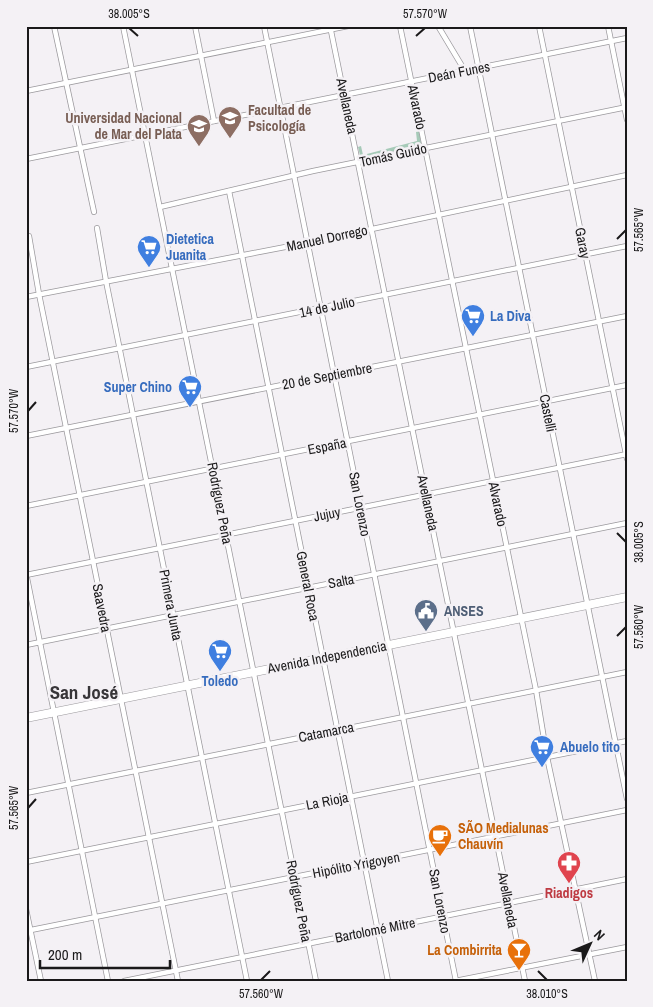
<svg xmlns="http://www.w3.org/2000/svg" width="653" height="1007" font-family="'Archivo Narrow',sans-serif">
<rect width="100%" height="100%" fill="#f4f1f5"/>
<polygon fill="#a6cab8" points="419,131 421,143 418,145 365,158 360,155 358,147 361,146 363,155 417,141 416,132"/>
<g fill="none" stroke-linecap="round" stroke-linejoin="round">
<g stroke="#9b999d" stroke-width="6">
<g id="minor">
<polyline points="54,26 94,212"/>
<polyline points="123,26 316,981"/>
<polyline points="195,26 214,121"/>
<polyline points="264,26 456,981"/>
<polyline points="330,26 525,981"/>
<polyline points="400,26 536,690 547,757 595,981"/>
<polyline points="438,26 465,71"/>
<polyline points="470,26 627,799"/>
<polyline points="539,26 627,459"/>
<polyline points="608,26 627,120"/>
<polyline points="26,91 348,26"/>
<polyline points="26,159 627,38"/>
<polyline points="229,191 388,981"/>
<polyline points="160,207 313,171 627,107"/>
<polyline points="97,228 106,281 247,981"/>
<polyline points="29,236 39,294 178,981"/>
<polyline points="26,297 306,243 627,175"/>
<polyline points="26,367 627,246"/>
<polyline points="26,436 627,316"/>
<polyline points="26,506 627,385"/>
<polyline points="26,573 108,981"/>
<polyline points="26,575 627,454"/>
<polyline points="26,645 627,523"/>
<polyline points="26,793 627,672"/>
<polyline points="26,862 627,741"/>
<polyline points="26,909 41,981"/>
<polyline points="26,931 627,810"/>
<polyline points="124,981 627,879"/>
<polyline points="455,981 627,947"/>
</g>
</g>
<g stroke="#9b999d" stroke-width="9">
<polyline id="primary" points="26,718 627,597"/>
</g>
<use href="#minor" stroke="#fff" stroke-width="4.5"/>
<use href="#primary" stroke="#fff" stroke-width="8"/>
</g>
<path fill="none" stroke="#1a191a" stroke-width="2" d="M 129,28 L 138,36M 416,36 L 425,28M 617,239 L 626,230M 28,411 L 36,402M 617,533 L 626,542M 617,636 L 626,627M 28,808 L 36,799M 538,971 L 547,980M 261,980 L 270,971"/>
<defs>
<g id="university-pin" transform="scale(1.25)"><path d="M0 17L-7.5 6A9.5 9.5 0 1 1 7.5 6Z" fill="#8d6e63" stroke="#f4f1f5"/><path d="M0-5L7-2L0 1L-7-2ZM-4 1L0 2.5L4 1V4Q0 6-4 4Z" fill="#fff"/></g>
<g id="supermarket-pin" transform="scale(1.25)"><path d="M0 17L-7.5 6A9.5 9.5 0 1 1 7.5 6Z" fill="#3f7fe0" stroke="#f4f1f5"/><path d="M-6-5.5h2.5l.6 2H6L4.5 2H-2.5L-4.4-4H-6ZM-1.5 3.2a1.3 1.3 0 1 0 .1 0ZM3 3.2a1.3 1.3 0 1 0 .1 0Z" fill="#fff"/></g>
<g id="civic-pin" transform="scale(1.25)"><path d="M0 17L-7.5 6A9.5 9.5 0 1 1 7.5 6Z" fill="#5c6f8a" stroke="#f4f1f5"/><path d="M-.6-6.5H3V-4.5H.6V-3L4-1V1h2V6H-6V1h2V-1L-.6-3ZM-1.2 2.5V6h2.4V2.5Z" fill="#fff"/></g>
<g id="cafe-pin" transform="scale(1.25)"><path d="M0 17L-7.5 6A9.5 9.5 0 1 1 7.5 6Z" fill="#e8710a" stroke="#f4f1f5"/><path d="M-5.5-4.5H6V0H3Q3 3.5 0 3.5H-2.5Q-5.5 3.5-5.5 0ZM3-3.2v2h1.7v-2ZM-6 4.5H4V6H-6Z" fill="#fff"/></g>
<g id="pharmacy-pin" transform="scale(1.25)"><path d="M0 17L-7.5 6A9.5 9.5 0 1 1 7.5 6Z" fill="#e0444e" stroke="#f4f1f5"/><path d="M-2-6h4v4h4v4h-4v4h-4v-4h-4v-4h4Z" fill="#fff"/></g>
<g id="bar-pin" transform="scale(1.25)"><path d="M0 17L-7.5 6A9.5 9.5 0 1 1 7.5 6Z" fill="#e8710a" stroke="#f4f1f5"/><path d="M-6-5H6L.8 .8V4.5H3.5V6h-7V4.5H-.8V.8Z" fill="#fff"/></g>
</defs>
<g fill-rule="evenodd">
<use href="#university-pin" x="230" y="118"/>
<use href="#university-pin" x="199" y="126"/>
<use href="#supermarket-pin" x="149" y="247"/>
<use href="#supermarket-pin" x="473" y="316"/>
<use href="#supermarket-pin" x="190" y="387"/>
<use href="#civic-pin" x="426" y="611"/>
<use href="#supermarket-pin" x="220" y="651"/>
<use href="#supermarket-pin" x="542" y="747"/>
<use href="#cafe-pin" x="440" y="836"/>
<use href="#pharmacy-pin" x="569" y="863"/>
<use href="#bar-pin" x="519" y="950"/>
</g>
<g text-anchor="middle" stroke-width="5" stroke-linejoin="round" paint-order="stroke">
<g font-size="14" fill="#1a191a" stroke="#f4f1f5">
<text transform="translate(459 72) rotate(-11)" y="5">Deán Funes</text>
<text transform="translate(347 106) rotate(78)" y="5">Avellaneda</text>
<text transform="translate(417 107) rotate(78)" y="5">Alvarado</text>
<text transform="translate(393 155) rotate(-12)" y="5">Tomás Guido</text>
<text transform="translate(327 238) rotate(-12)" y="5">Manuel Dorrego</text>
<text transform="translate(583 243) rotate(79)" y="5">Garay</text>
<text transform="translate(327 307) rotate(-12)" y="5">14 de Julio</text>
<text transform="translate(327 376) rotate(-11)" y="5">20 de Septiembre</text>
<text transform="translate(548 413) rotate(79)" y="5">Castelli</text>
<text transform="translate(327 446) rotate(-11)" y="5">España</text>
<text transform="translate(220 503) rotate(79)" y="5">Rodríguez Peña</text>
<text transform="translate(428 503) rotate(78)" y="5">Avellaneda</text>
<text transform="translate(360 504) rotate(79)" y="5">San Lorenzo</text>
<text transform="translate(498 504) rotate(78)" y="5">Alvarado</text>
<text transform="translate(327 514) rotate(-11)" y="5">Jujuy</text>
<text transform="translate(341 581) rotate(-11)" y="5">Salta</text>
<text transform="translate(308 586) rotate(79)" y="5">General Roca</text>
<text transform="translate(171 605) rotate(79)" y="5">Primera Junta</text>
<text transform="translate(102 608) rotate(79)" y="5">Saavedra</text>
<text transform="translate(327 657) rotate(-11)" y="5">Avenida Independencia</text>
<text transform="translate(326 732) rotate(-11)" y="5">Catamarca</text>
<text transform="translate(327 801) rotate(-11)" y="5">La Rioja</text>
<text transform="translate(356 865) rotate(-11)" y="5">Hipólito Yrigoyen</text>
<text transform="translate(508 900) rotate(79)" y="5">Avellaneda</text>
<text transform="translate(299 901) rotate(79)" y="5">Rodríguez Peña</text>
<text transform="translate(440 901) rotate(79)" y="5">San Lorenzo</text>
<text transform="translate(375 930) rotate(-11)" y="5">Bartolomé Mitre</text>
</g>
<g font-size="14" font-weight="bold" fill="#785e54" stroke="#f4f1f5" text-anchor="start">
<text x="248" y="115">Facultad de<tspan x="248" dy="16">Psicología</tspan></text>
<text x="182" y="123" text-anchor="end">Universidad Nacional<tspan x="182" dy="16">de Mar del Plata</tspan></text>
</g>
<g font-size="14" font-weight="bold" fill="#366cbe" stroke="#f4f1f5" text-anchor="start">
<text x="166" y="244">Dietetica<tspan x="166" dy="16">Juanita</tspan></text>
<text x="490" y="321">La Diva</text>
<text x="172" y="392" text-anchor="end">Super Chino</text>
<text x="220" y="686" text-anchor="middle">Toledo</text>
<text x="560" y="752">Abuelo tito</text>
</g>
<g font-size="14" font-weight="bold" fill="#4e5e75" stroke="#f4f1f5" text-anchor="start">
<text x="444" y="616">ANSES</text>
</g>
<g font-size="14" font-weight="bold" fill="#c56008" stroke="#f4f1f5" text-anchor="start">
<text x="458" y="833">SÃO Medialunas<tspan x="458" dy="16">Chauvín</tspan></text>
<text x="502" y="955" text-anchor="end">La Combirrita</text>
</g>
<g font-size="14" font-weight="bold" fill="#be3a42" stroke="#f4f1f5">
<text x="569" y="898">Riadigos</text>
</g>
<g font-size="19" font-weight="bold" fill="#373538" stroke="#f4f1f5">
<text x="84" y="699">San José</text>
</g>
</g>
<rect width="653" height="1007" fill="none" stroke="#f4f1f5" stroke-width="55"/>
<g transform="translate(590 944) rotate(46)" stroke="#f4f1f5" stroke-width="4" paint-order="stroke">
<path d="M0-4L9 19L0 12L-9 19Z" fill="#1a191a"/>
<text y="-8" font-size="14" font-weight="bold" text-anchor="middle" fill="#1a191a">N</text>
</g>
<path d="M40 960v8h130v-8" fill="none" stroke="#1a191a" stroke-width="2.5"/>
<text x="48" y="960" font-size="15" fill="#1a191a" stroke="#f4f1f5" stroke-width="4" paint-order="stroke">200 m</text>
<rect x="28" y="28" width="598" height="952" fill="none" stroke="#1a191a" stroke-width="2"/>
<g font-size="12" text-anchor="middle" fill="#1a191a">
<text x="129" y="18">38.005°S</text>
<text x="425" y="18">57.570°W</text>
<text transform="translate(639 230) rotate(-90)" y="4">57.565°W</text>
<text transform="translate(14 411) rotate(-90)" y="4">57.570°W</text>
<text transform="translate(639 542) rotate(-90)" y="4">38.005°S</text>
<text transform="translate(639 627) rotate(-90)" y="4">57.560°W</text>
<text transform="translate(14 808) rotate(-90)" y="4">57.565°W</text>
<text x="261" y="998">57.560°W</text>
<text x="547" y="998">38.010°S</text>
</g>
</svg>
